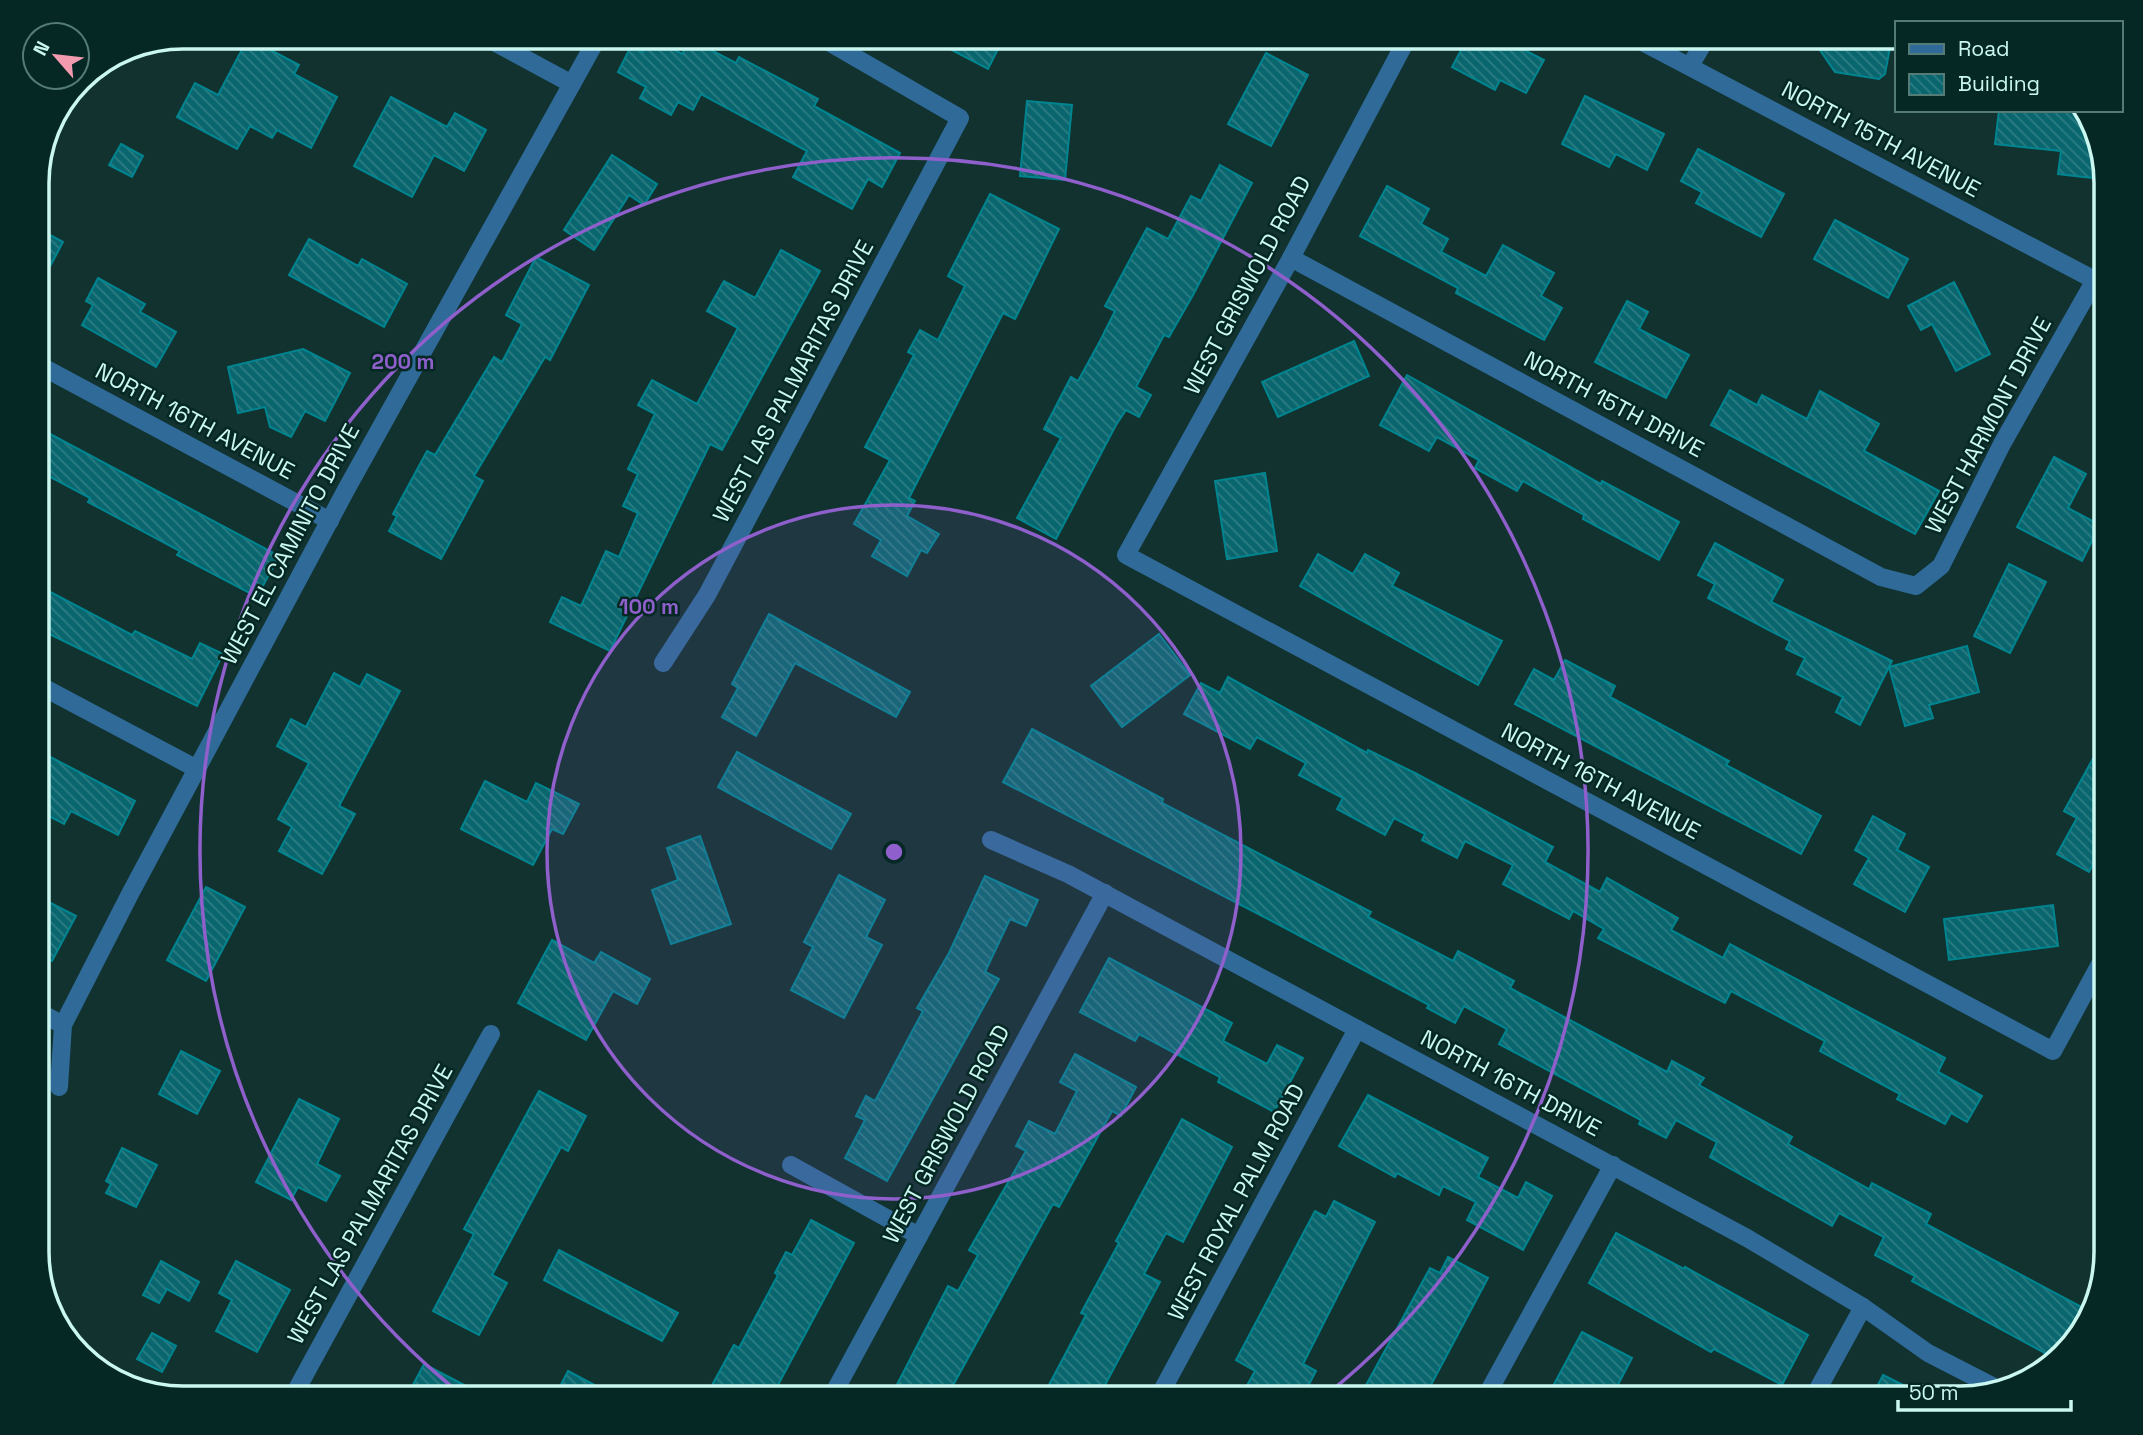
<svg xmlns="http://www.w3.org/2000/svg" width="2143" height="1435" font-family="'Space Grotesk',sans-serif">
<defs>
<pattern id="building-back-hatch" width="6" height="6" patternUnits="userSpaceOnUse" patternTransform="scale(1.75)"><rect width="6" height="6" fill="#0a666e"/><path d="M-1 5l2 2M0 0l6 6M5-1l2 2" fill="none" stroke="#2c7d83"/></pattern>
</defs>
<rect width="100%" height="100%" fill="#11322e"/>
<g fill="url(#building-back-hatch)" stroke="#008590" stroke-width="2">
<polygon points="650,37 682,54 690,39 736,63 739,57 818,99 814,106 900,153 882,187 868,179 852,209 793,177 807,151 701,94 693,110 678,102 671,115 640,98 646,87 618,72 631,46 643,52"/>
<polygon points="927,37 1004,37 988,69"/>
<polygon points="1468,37 1499,37 1544,60 1526,93 1500,80 1495,90 1452,67"/>
<polygon points="1811,37 1892,37 1885,74 1879,79 1835,72"/>
<polygon points="248,38 299,65 294,74 337,97 311,148 277,130 272,138 250,126 237,149 177,117 195,83 218,95"/>
<polygon points="1266,53 1308,75 1271,146 1228,124"/>
<polygon points="1585,96 1664,134 1647,170 1616,154 1609,167 1562,144"/>
<polygon points="391,97 447,127 455,113 486,130 464,171 434,155 412,197 354,166"/>
<polygon points="1027,101 1072,105 1065,180 1020,176"/>
<polygon points="1999,110 2087,110 2102,167 2101,179 2058,174 2061,151 1995,144"/>
<polygon points="121,144 143,156 132,177 109,165"/>
<polygon points="1698,149 1784,194 1761,237 1696,203 1702,192 1681,181"/>
<polygon points="612,155 657,184 644,205 629,195 594,250 564,230"/>
<polygon points="1220,165 1252,183 1193,295 1169,337 1164,335 1136,387 1151,395 1139,417 1126,410 1116,425 1056,539 1017,518 1061,438 1044,429 1071,377 1078,381 1100,341 1115,311 1105,306 1147,228 1168,239 1191,196 1201,201"/>
<polygon points="1387,186 1429,209 1421,224 1448,239 1441,252 1486,276 1503,245 1554,273 1541,296 1562,308 1544,340 1456,293 1458,288 1360,236"/>
<polygon points="990,194 1059,229 1015,319 1003,313 909,498 915,501 907,516 939,534 927,553 921,550 907,576 872,556 881,540 854,524 890,460 865,447 914,355 908,352 920,330 938,340 965,286 948,276"/>
<polygon points="1835,220 1908,259 1888,298 1814,259"/>
<polygon points="37,228 63,242 37,291"/>
<polygon points="309,239 358,266 362,259 407,284 384,327 289,275"/>
<polygon points="781,250 820,271 722,450 710,444 610,651 550,622 562,597 581,606 606,551 619,557 638,513 623,506 638,474 628,469 655,414 638,405 652,380 697,404 738,328 707,311 724,281 755,298"/>
<polygon points="536,257 589,285 550,360 545,357 474,476 483,481 441,559 389,531 397,516 393,514 427,451 435,455 494,357 502,362 522,324 506,315"/>
<polygon points="98,278 145,304 140,312 176,332 156,367 82,325 93,305 86,301"/>
<polygon points="1954,282 1990,354 1956,371 1932,324 1921,330 1908,306"/>
<polygon points="1627,301 1648,312 1639,329 1689,355 1666,398 1595,362"/>
<polygon points="1354,341 1369,376 1278,417 1262,382"/>
<polygon points="303,349 350,373 325,421 305,411 291,437 270,427 265,407 238,413 228,367"/>
<polygon points="1407,375 1601,484 1602,481 1679,522 1659,560 1583,519 1584,515 1523,481 1517,491 1475,468 1479,460 1437,437 1429,451 1380,425"/>
<polygon points="1730,390 1757,405 1762,395 1807,419 1820,391 1879,424 1864,451 1939,491 1915,534 1711,425"/>
<polygon points="37,427 279,556 257,597 177,555 180,551 88,502 90,498 37,470"/>
<polygon points="2054,457 2086,474 2068,508 2100,525 2082,561 2017,527"/>
<polygon points="1265,473 1277,551 1227,559 1215,481"/>
<polygon points="1715,543 1783,580 1771,602 1892,661 1860,725 1836,712 1843,697 1797,674 1805,658 1786,649 1790,641 1708,598 1715,584 1698,575"/>
<polygon points="1318,554 1353,574 1365,554 1399,573 1392,586 1502,641 1478,685 1300,586"/>
<polygon points="2009,564 2046,582 2010,653 1974,636"/>
<polygon points="37,585 132,635 135,631 192,659 200,643 223,654 197,706 37,628"/>
<polygon points="769,614 910,692 896,717 795,663 756,736 722,717 738,688 732,684"/>
<polygon points="1159,634 1190,675 1122,727 1091,686"/>
<polygon points="1967,646 1979,692 1929,705 1933,718 1905,726 1889,667"/>
<polygon points="1565,660 1615,686 1610,697 1729,761 1726,765 1821,816 1801,854 1515,704 1534,669 1554,680"/>
<polygon points="334,673 360,687 367,674 400,691 339,806 355,814 322,874 279,851 292,827 278,819 309,763 277,746 291,719 306,727"/>
<polygon points="1228,677 1367,753 1368,750 1415,773 1553,847 1545,862 1600,892 1607,878 1678,918 1671,930 1723,958 1730,944 1945,1058 1938,1072 1982,1096 1967,1122 1951,1113 1945,1124 1897,1099 1900,1094 1820,1051 1825,1041 1731,991 1725,1003 1598,938 1604,929 1573,911 1569,919 1503,884 1513,865 1465,841 1457,858 1422,840 1425,834 1394,818 1385,835 1337,809 1343,798 1299,775 1306,763 1257,737 1250,749 1184,714 1201,683 1220,693"/>
<polygon points="1032,729 1163,799 1162,803 1371,912 1368,917 1453,961 1458,951 1514,981 1510,988 1667,1072 1672,1061 1704,1078 1699,1085 1792,1137 1788,1144 1869,1189 1872,1183 1931,1214 1926,1224 2089,1311 2081,1334 2054,1358 1912,1281 1915,1276 1875,1255 1884,1237 1839,1213 1832,1226 1710,1157 1717,1142 1676,1120 1666,1138 1639,1124 1641,1120 1499,1044 1507,1029 1464,1006 1455,1023 1427,1008 1429,1005 1289,930 1003,782"/>
<polygon points="2106,735 2106,841 2089,872 2057,854 2077,818 2064,811"/>
<polygon points="37,750 135,801 118,835 71,811 64,824 37,810"/>
<polygon points="737,752 851,814 831,849 718,787"/>
<polygon points="485,781 527,802 536,783 579,804 563,834 552,829 533,865 461,829"/>
<polygon points="1873,816 1905,834 1897,850 1929,867 1905,912 1854,884 1869,858 1855,850"/>
<polygon points="700,836 731,924 671,944 652,890 678,880 667,848"/>
<polygon points="839,875 885,900 866,937 882,945 844,1018 791,990 813,947 804,942"/>
<polygon points="985,876 1038,900 1026,926 1010,919 985,972 999,979 887,1181 845,1158 865,1120 856,1116 866,1096 875,1101 923,1011 917,1008 949,953"/>
<polygon points="206,887 245,907 206,981 167,960"/>
<polygon points="37,896 76,916 52,961 37,954"/>
<polygon points="2053,905 2058,946 1949,960 1944,919"/>
<polygon points="552,940 594,963 601,952 650,979 637,1004 613,991 586,1040 518,1003"/>
<polygon points="1109,958 1232,1023 1223,1041 1267,1064 1277,1045 1303,1058 1274,1112 1218,1082 1220,1077 1139,1034 1135,1041 1080,1012"/>
<polygon points="181,1051 220,1071 197,1114 159,1094"/>
<polygon points="1075,1054 1136,1087 1121,1116 1112,1111 1059,1207 1053,1204 946,1398 890,1398 948,1286 958,1291 978,1255 969,1250 1026,1151 1016,1146 1029,1121 1055,1134 1077,1091 1060,1082"/>
<polygon points="539,1091 586,1116 568,1151 561,1147 492,1275 507,1283 479,1335 433,1311 474,1234 464,1229"/>
<polygon points="1368,1095 1488,1158 1478,1177 1518,1198 1526,1182 1552,1196 1523,1250 1467,1220 1476,1202 1443,1186 1439,1195 1397,1173 1395,1177 1339,1146"/>
<polygon points="299,1099 339,1119 317,1164 340,1176 326,1201 298,1187 291,1200 256,1182"/>
<polygon points="1182,1119 1232,1147 1183,1242 1166,1233 1144,1274 1160,1282 1098,1398 1042,1398 1086,1315 1081,1313 1119,1243 1116,1241"/>
<polygon points="122,1148 157,1165 136,1207 106,1193 111,1184 106,1181"/>
<polygon points="1334,1201 1375,1222 1303,1364 1316,1371 1302,1398 1240,1398 1255,1371 1236,1360 1315,1211 1326,1217"/>
<polygon points="811,1220 854,1243 771,1398 705,1398 734,1345 739,1348 778,1275 775,1273 786,1252 792,1255"/>
<polygon points="1616,1233 1684,1269 1685,1267 1808,1335 1782,1385 1714,1349 1711,1352 1589,1283"/>
<polygon points="559,1250 678,1313 662,1341 544,1280"/>
<polygon points="1448,1257 1488,1278 1424,1398 1359,1398 1430,1268 1440,1273"/>
<polygon points="161,1261 199,1282 189,1301 167,1289 159,1303 143,1295"/>
<polygon points="236,1261 290,1290 257,1352 216,1331 232,1300 219,1293"/>
<polygon points="1582,1332 1632,1358 1611,1398 1575,1398 1553,1386"/>
<polygon points="152,1333 176,1346 162,1372 137,1359"/>
<polygon points="424,1364 489,1398 406,1398"/>
<polygon points="568,1371 619,1398 554,1398"/>
<polygon points="1883,1375 1929,1398 1871,1398"/>
</g>
<g fill="none" stroke-linecap="round" stroke-linejoin="round">
<g stroke="#2f6a98" stroke-width="18">
<polyline points="485,37 572,84"/>
<polyline points="1408,37 1291,258 1126,555 2053,1051 2106,953"/>
<polyline points="1690,66 1707,37"/>
<polyline points="1291,258 1881,577 1916,586 1941,566 2002,444 2095,280"/>
<polyline points="37,364 330,521"/>
<polyline points="663,663 707,595 960,118 820,37"/>
<polyline points="37,684 197,769"/>
<polyline points="991,840 1068,874 1747,1238 1863,1307 1928,1353 1998,1389"/>
<polyline points="37,1011 63,1025"/>
<polyline points="59,1087 63,1025 130,894 347,488 598,37"/>
<polyline points="791,1165 919,1236"/>
<polyline points="292,1398 491,1034"/>
<polyline points="831,1398 1105,893"/>
<polyline points="1158,1398 1357,1029"/>
<polyline points="1485,1398 1613,1165"/>
<polyline points="1813,1398 1863,1307"/>
</g>
<polyline stroke="#2f6a98" stroke-width="18" points="1633,37 2106,286"/>
</g>
<circle cx="894" cy="852" r="347" fill="#8f5fcc" fill-opacity=".12"/>
<g fill="none" stroke="#8f5fcc" stroke-width="3.5">
<circle cx="894" cy="852" r="347"/>
<path d="M462 1395A694 694 0 1 1 1326 1395"/>
</g>
<g text-anchor="middle" stroke-width="5" stroke-linejoin="round" paint-order="stroke">
<g font-size="23" fill="#caf8f1" stroke="#062824">
<text transform="translate(1881 139) rotate(28)" y="8">NORTH 15TH AVENUE</text>
<text transform="translate(1247 285) rotate(-62)" y="8">WEST GRISWOLD ROAD</text>
<text transform="translate(793 381) rotate(-62)" y="8">WEST LAS PALMARITAS DRIVE</text>
<text transform="translate(1614 404) rotate(28)" y="8">NORTH 15TH DRIVE</text>
<text transform="translate(195 421) rotate(28)" y="8">NORTH 16TH AVENUE</text>
<text transform="translate(1988 425) rotate(-62)" y="8">WEST HARMONT DRIVE</text>
<text transform="translate(290 544) rotate(-62)" y="8">WEST EL CAMINITO DRIVE</text>
<text transform="translate(1601 781) rotate(28)" y="8">NORTH 16TH AVENUE</text>
<text transform="translate(1511 1083) rotate(28)" y="8">NORTH 16TH DRIVE</text>
<text transform="translate(946 1134) rotate(-62)" y="8">WEST GRISWOLD ROAD</text>
<text transform="translate(1236 1202) rotate(-62)" y="8">WEST ROYAL PALM ROAD</text>
<text transform="translate(370 1204) rotate(-61)" y="8">WEST LAS PALMARITAS DRIVE</text>
</g>
</g>
<path d="M0 0H2143V1435H0ZM183 49H1960A134 134 0 0 1 2094 183V1252A134 134 0 0 1 1960 1386H183A134 134 0 0 1 49 1252V183A134 134 0 0 1 183 49Z" fill="#062824" fill-rule="evenodd"/>
<path fill="none" stroke="#caf8f1" stroke-width="3.5" d="M183 49H1960A134 134 0 0 1 2094 183V1252A134 134 0 0 1 1960 1386H183A134 134 0 0 1 49 1252V183A134 134 0 0 1 183 49Z"/>
<circle cx="894" cy="852" r="10" fill="#8f5fcc" stroke="#062824" stroke-width="3.5"/>
<g font-size="21" text-anchor="middle" font-weight="bold" fill="#8f5fcc" stroke="#062824" stroke-width="5" stroke-linejoin="round" paint-order="stroke">
<text x="403" y="369">200 m</text>
<text x="649" y="614">100 m</text>
</g>
<rect x="1895" y="21" width="228" height="91" fill="#062824" stroke="#547b76" stroke-width="2"/>
<rect x="1909" y="44" width="35" height="10" fill="#2f6a98" stroke="#547b76" stroke-width="2"/>
<text x="1958" y="56" font-size="21" fill="#caf8f1">Road</text>
<rect x="1909" y="74" width="35" height="21" fill="url(#building-back-hatch)" stroke="#547b76" stroke-width="2"/>
<text x="1958" y="91" font-size="21" fill="#caf8f1">Building</text>
<g transform="translate(56 56) rotate(298)"><circle r="33" fill="#062824" stroke="#547b76" stroke-width="2"/>
<path d="M0-5L12 26L0 18L-12 26Z" fill="#f29aae"/>
<text y="-10" font-size="19" font-weight="bold" text-anchor="middle" fill="#caf8f1">N</text>
</g>
<path d="M1898 1400v10h173v-10" fill="none" stroke="#caf8f1" stroke-width="3.5"/>
<text x="1909" y="1400" font-size="21" fill="#caf8f1" stroke="#062824" stroke-width="5" paint-order="stroke">50 m</text>
</svg>
